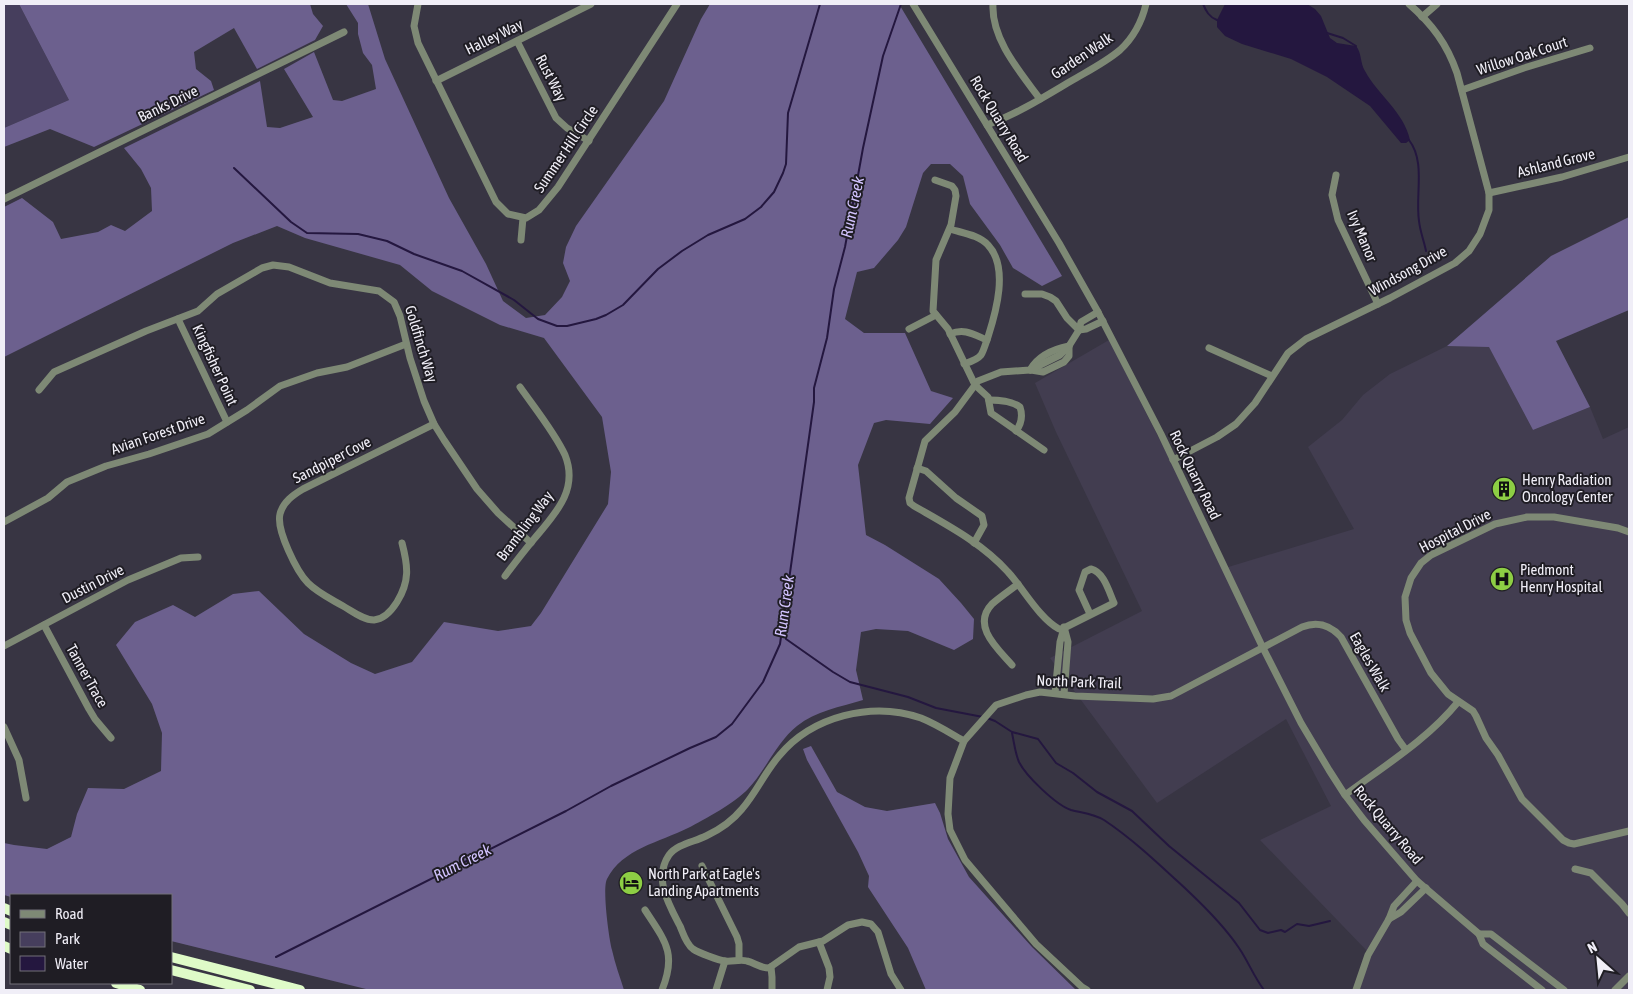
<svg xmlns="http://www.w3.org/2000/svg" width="1633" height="994" font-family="'Asap Condensed',sans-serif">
<rect width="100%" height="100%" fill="#383543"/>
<polygon fill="#423d50" points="1109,340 1225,568 1354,529 1308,447 1342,420 1363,395 1390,374 1447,346 1489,346 1533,430 1590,407 1603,439 1629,427 1629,990 1353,990 1367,951 1260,840 1331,806 1286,719 1157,803 1050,658 1142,611 1056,432 1035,383"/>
<polygon fill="#463e5d" points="4,4 19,4 69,100 4,128"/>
<g fill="#6c608e">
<polygon points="19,4 310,4 313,14 323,26 315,40 257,69 234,28 194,52 196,69 211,81 214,90 94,147 50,129 4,147 4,128 69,100"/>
<path d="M 346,4 L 368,4 L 385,59 L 449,198 L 486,264 L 503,301 L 526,318 L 545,315 L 562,297 L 570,281 L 563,263 L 566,247 L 576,226 L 664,101 L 701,19 L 710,4 L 899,4 L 1062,276 L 1042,286 L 1013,268 L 1000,245 L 970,204 L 963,176 L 950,164 L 931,164 L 923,173 L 906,227 L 898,240 L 874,268 L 857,272 L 845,319 L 864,333 L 905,333 L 931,391 L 953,398 L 930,424 L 886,420 L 874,423 L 858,465 L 866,535 L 885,545 L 939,579 L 961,603 L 974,619 L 973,639 L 954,650 L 908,631 L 876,629 L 861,632 L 856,670 L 863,700 C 840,707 816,711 797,726 C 776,743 766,770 748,789 C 736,802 704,820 688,828 C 660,842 622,849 607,879 C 602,888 609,939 612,950 C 615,964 620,977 624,990 L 370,990 L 171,941 L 171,895 L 11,895 L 11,897 L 4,895 L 4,843 L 14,845 L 47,849 L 71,837 L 77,814 L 88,788 L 124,789 L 161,771 L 162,733 L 152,704 L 116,645 L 135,622 L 173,605 L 195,617 L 233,594 L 259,591 L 304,634 L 351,663 L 375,674 L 412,662 L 444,622 L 498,631 L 531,626 L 541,613 L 608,504 L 611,472 L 602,417 L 544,338 L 500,325 L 432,291 L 400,265 L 305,238 L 277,226 L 233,243 L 4,357 L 4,207 L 22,198 L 53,222 L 61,239 L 98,232 L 111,225 L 125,231 L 152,211 L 151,188 L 141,169 L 124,148 L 260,81 L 267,127 L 280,128 L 313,117 L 284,69 L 314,52 L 333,100 L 342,101 L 376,89 L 372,65 L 363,53 L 358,34 L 358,23 Z"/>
<polygon points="1629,217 1629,310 1556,341 1590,407 1533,430 1489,347 1447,346 1551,256"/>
<polygon points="811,746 837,792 865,807 887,811 935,803 940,813 948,839 969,877 1032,947 1076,990 926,990 908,948 868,887 869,876 858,852 807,760 803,749"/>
</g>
<path fill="#24173f" d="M 1225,4 L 1307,4 L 1315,9 L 1321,16 L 1330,38 L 1337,43 L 1356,46 C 1362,53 1360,63 1365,71 C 1378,95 1404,112 1410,140 L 1406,143 L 1401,143 L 1370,106 L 1327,77 L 1291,59 L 1242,44 L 1225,36 L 1217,27 L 1217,20 Z"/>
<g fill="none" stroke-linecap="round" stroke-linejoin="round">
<g stroke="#24173f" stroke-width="2">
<path d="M 1203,4 C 1206,11 1209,17 1217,20"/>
<polyline points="1327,33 1343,38 1356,46"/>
<path d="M 1409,140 C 1426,162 1415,195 1419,221 C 1420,231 1424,241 1426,251"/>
<polyline points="234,168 291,222 307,233 358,234 387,241 414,254 462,271 514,300 538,319 557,326 567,326 596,319 606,315 623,305 658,269 682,251 708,235 745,219 761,207 774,192 783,173 786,164 788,113 820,4"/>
<polyline points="781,634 786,637 786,639 833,672 850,682 908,697 936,708 983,717"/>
<polyline points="987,718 995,721 1012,732 1038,739 1056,763 1073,773 1097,792 1132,811 1169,846 1239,903 1260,930 1268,933 1281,930 1285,932 1297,924 1309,926 1330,921"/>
<path d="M 1012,733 C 1014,742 1015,753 1019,762 C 1026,776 1056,805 1071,810 C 1083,813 1094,814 1104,820 C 1134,840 1161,866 1188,891 C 1206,908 1225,927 1239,948 C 1248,961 1254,977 1264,990"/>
<polyline points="276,957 566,811 611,786 690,748 716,737 732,724 763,682 780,644 814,402 814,388 827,338 834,289 845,247 863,148 883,56 901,4"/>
</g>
<g stroke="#7e8975" stroke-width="7">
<polyline points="418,4 414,26 418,43 496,202 508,214 526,218 539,210 558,187 677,4"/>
<polyline points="913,4 1059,243 1098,312 1161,434 1263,648 1301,723 1329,770 1345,795 1364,820 1417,881 1479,934 1483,944 1542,990"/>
<path d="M 993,4 C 991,39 1020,72 1040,99"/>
<polyline points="1422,17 1437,4"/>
<polyline points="517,41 556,118 567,128 589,141"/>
<polyline points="436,81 591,4"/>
<polyline points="1462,90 1524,68 1590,48"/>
<path d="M 987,125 C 1017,114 1044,97 1071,81 C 1088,71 1106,62 1120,50 C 1133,38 1142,21 1146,4"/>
<polyline points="1336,175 1332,195 1338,220 1378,304"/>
<polyline points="935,180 952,186 955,190 956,196 951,225 936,260 933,311 948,329 975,385 988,397 991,413 1044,450"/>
<polyline points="1489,193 1562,177 1629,157"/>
<polyline points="4,199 344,32"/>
<path d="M 950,229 C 962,233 979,235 988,245 C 1009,267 996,312 988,337 C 986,342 984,350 981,355 C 977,360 970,362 964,364"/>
<polyline points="521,240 523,218"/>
<polyline points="1025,294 1042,294 1050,297 1056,301 1067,318 1079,330"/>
<polyline points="178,319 227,422"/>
<polyline points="909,329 936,315"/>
<polyline points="1079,330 1086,329 1103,321"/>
<path d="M 950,334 C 964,328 973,334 987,340"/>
<polyline points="1209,348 1272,376"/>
<path d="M 1030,370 C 1038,356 1054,349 1069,346"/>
<polyline points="1031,370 1043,372 1064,362 1069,356 1069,346"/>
<polyline points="39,390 54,372 146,331 198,311 217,294 262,268 273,265 289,267 330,283 379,291 394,302 400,316 410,358 424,401 434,424 444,440 477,489 498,513 531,543"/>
<path d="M 989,400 C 999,400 1012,401 1020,407 C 1023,416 1022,423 1016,431"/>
<path d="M 1173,460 L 1217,437 L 1236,424 L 1255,403 L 1288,353 L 1306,339 L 1390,298 L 1455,263 L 1469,251 L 1480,234 L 1489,210 L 1489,193 L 1457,73 C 1447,44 1432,24 1409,4"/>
<polyline points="917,468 926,471 956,498 982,516 984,525 974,543"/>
<polyline points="4,522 48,498 67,482 106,466 149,454 208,434 247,410 280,386 317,373 347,367 406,344"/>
<polyline points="1629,532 1618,528 1554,517 1527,517 1495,524 1431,555 1421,563 1411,578 1405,597 1406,620 1410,633 1431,673 1448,694 1473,711 1476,716 1486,738 1498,755 1522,799 1563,840 1569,843 1574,844 1629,831"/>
<path d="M 402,543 C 408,566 410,581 397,602 C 392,610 385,619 374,620 C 363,620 352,611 343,606 C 331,599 318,593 308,583 C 297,572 276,530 280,514 C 283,502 293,495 303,489 L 434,424"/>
<path d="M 505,576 C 514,564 524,551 534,539 C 555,514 579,490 565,455 C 555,433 534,407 520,387"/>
<path d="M 1090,614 L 1079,590 L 1085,572 L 1091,569 C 1104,572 1109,592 1114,603 L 1062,629 L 1059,629 C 1039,618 1023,588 1008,572 C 982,543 947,525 914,506 L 910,503 L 909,498 L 925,441 L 955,412 L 978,381 L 1001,372 L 1030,370 L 1060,355 L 1069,346 L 1079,330 L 1081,322 L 1098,312"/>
<polyline points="44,625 89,709 95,719 111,738"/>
<polyline points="4,646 128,580 181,558 198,557"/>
<path d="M 1012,665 C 998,649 971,626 992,604 C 1000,597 1009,591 1018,584"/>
<polyline points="1055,693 1060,642 1064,628"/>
<polyline points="1064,694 1068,642 1064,627"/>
<polyline points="4,727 19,760 26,798"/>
<path d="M 1345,795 C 1384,766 1427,740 1458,702"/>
<polyline points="702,866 737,937 739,944 739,960"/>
<polyline points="1575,869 1591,873 1622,904 1629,913"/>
<path d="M 645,910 C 665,941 677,953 662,990"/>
<polyline points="1389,919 1401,912 1426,888"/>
<polyline points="1479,934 1491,934 1564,990"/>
<polyline points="819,942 829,968 830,977 827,990"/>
<polyline points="771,967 772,977 772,990"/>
<polyline points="716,990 725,961"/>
<path d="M 901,990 L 891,974 L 878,932 L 871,924 L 862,922 L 848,925 L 823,941 L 799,947 L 769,968 C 760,968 755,963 747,961 C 740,959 732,962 725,961 C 718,960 699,953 693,949 C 686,944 683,933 680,926 C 669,905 653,878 669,855 C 677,844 694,842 706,836 C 719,830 733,820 742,809 C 756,793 765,772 779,756 C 812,716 872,701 921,718 C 936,724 950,733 964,741"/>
<path d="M 1087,990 L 1082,987 L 1036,944 L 965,860 L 950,830 L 948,814 L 950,778 L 964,741 L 996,705 L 1026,695 L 1040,692 L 1075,696 L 1153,699 L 1171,696 L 1302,627 C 1318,621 1330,625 1341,637 L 1398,739 L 1406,750"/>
<polyline points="1356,990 1368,955 1389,919 1394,906 1417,881"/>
<polyline points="1615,990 1629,976"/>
</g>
<g stroke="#dffbc8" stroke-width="10">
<polyline points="4,908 11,911"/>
<polyline points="4,922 11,925"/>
<polyline points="4,946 11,949"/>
<polyline points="171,957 300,990"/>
<polyline points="171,970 250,990"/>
<polyline points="116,983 140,990"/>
</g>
</g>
<defs>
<g id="building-disc" transform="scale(1.25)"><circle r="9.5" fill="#8dce44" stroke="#1f1d24"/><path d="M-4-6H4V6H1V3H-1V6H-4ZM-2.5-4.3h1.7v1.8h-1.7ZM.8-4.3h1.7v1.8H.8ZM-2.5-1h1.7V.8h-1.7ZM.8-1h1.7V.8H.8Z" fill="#111"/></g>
<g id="hospital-disc" transform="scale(1.25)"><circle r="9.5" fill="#8dce44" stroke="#1f1d24"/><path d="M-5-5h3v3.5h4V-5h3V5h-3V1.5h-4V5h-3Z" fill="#111"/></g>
<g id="hotel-disc" transform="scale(1.25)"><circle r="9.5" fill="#8dce44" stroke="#1f1d24"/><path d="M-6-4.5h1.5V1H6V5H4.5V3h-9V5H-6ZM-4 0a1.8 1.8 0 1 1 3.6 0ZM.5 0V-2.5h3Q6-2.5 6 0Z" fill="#111"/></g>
</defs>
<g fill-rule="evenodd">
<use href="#building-disc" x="1504" y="489"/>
<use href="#hospital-disc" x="1502" y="579"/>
<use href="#hotel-disc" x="631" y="883"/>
</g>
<g text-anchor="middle" stroke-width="4" stroke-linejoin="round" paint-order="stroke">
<g font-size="15" fill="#f0eef7" stroke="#1f1d24">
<text transform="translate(494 37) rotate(-26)" y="5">Halley Way</text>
<text transform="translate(1082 56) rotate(-34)" y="5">Garden Walk</text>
<text transform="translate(1522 56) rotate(-18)" y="5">Willow Oak Court</text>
<text transform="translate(551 78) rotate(63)" y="5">Rust Way</text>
<text transform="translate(168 104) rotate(-26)" y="5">Banks Drive</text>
<text transform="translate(999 119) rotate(59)" y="5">Rock Quarry Road</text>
<text transform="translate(566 149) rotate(-56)" y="5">Summer Hill Circle</text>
<text transform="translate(1556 163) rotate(-14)" y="5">Ashland Grove</text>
<text transform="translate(1362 236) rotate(67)" y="5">Ivy Manor</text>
<text transform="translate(1408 271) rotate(-29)" y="5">Windsong Drive</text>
<text transform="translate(421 344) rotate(73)" y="5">Goldfinch Way</text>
<text transform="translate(215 365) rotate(65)" y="5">Kingfisher Point</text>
<text transform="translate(158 434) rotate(-19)" y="5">Avian Forest Drive</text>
<text transform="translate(332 460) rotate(-27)" y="5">Sandpiper Cove</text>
<text transform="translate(1195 475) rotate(64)" y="5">Rock Quarry Road</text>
<text transform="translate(525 526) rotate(-53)" y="5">Brambling Way</text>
<text transform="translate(1455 531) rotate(-27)" y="5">Hospital Drive</text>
<text transform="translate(93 584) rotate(-27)" y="5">Dustin Drive</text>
<text transform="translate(1370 662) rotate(60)" y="5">Eagles Walk</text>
<text transform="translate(87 676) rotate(61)" y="5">Tanner Trace</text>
<text transform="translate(1079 682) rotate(2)" y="5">North Park Trail</text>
<text transform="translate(1388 825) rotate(50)" y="5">Rock Quarry Road</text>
</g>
<g font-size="15" fill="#f0eef7" stroke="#1f1d24" text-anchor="start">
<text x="1522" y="485">Henry Radiation<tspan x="1522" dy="17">Oncology Center</tspan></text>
<text x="1520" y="575">Piedmont<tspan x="1520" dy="17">Henry Hospital</tspan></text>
<text x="648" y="879">North Park at Eagle's<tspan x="648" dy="17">Landing Apartments</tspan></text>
</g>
<g font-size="16" font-style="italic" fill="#d2c3fe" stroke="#1f1d24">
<text transform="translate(852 207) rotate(-78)" y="6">Rum Creek</text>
<text transform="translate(784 606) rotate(-82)" y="6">Rum Creek</text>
<text transform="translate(462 862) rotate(-27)" y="6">Rum Creek</text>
</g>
</g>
<rect width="1633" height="994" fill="none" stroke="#f0eef7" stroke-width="10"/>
<rect x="10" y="894" width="162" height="90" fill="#1f1d24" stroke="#737178"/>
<rect x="20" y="910" width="25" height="8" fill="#7e8975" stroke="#737178"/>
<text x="55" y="919" font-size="15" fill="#f0eef7">Road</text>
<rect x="20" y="932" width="25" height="15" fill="#463e5d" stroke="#737178"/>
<text x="55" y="944" font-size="15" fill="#f0eef7">Park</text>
<rect x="20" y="956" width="25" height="15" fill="#24173f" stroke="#737178"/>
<text x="55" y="969" font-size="15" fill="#f0eef7">Water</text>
<g transform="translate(1598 959) rotate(333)" stroke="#1f1d24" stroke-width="4" paint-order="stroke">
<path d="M0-4L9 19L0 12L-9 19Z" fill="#f0eef7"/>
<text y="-8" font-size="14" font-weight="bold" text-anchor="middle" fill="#f0eef7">N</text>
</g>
</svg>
